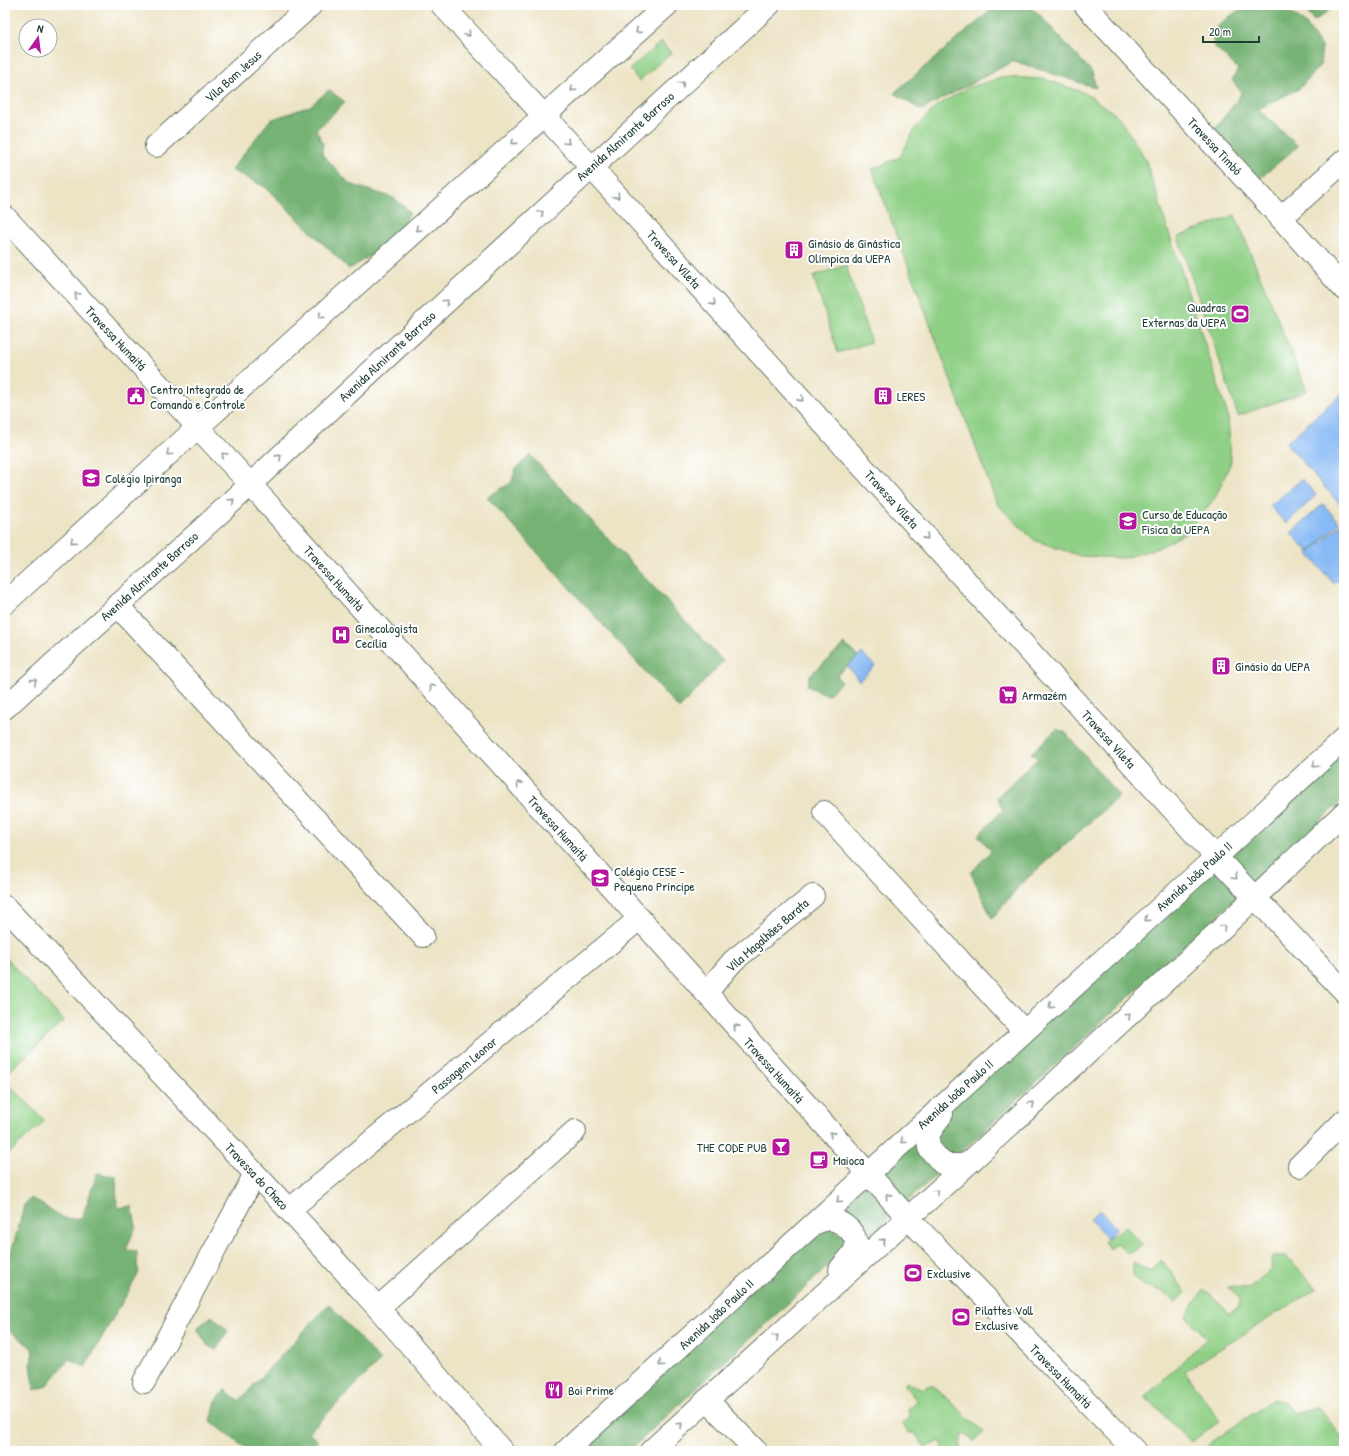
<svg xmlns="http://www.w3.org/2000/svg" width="1349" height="1456" font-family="'Patrick Hand',sans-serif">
<rect width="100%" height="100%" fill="#fff"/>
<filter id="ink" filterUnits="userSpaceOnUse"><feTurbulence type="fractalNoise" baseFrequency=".025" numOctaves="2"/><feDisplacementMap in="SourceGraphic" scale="8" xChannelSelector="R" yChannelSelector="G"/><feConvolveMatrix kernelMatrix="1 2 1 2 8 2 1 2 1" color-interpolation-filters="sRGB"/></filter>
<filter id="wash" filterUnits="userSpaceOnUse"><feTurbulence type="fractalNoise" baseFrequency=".012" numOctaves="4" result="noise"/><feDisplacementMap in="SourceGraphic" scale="16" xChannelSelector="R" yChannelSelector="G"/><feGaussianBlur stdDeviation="0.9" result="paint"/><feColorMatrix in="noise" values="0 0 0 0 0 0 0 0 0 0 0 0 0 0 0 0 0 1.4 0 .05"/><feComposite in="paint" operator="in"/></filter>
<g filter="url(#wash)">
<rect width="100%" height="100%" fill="#ede4c6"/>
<g fill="#90d086" stroke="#58865d">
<polygon points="661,42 671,53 639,81 630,69"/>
<polygon points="1005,77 1044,79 1085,93 1118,116 1145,158 1228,416 1231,462 1215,498 1186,533 1158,548 1123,558 1080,556 1034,540 997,504 872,169 900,157 916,127 937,106 969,87"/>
<polygon points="1235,215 1307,391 1238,416 1178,237"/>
<polygon points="846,265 871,342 838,353 813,276"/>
<polygon points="5,957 64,1021 5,1075"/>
<polygon points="5,1080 45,1121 5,1157"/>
<polygon points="1126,1227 1143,1245 1129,1254 1116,1243 1110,1249 1104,1242 1107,1238"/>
<polygon points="1272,1257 1287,1257 1317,1288 1185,1371 1220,1421 1191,1442 1145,1397 1207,1338 1186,1316 1204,1289 1229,1313 1239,1307 1240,1300 1227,1287 1248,1288 1271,1270"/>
<polygon points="1161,1259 1186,1293 1176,1303 1162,1291 1142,1285 1133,1275 1133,1262 1150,1271"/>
<polygon points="906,1382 923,1389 926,1386 932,1385 984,1432 974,1442 964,1433 961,1441 960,1451 943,1451 943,1446 940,1441 925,1448 915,1433 908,1433 902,1423 910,1418 908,1409 917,1401 905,1386"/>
<polygon points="1273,1399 1287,1404 1294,1413 1318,1407 1344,1440 1344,1451 1199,1451"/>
</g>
<g fill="#74b273" stroke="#4a7854">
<polygon points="997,5 1024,5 1037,12 1092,72 1096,88 1014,61 921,110 894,93"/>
<polygon points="1245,5 1274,5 1282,7 1306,24 1322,48 1320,65 1299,89 1258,109 1298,146 1259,179 1214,130 1239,98 1241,92 1232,80 1238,69 1214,46 1212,33 1217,26"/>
<polygon points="1301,5 1337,5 1314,21"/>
<polygon points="329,90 345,102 316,130 323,143 322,154 350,184 394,198 410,212 397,239 349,269 265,187 231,170 270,120 310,106"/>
<polygon points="530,455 723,661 679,709 487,497 511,483 516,469"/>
<polygon points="845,644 858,657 837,675 841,682 828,695 807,686 810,675"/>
<polygon points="1057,729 1066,733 1119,796 1020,885 992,919 971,873 991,851 978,835 1003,810 997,797 1038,758 1031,753"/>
<polygon points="1344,747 1344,799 860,1245 830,1216"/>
<polygon points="97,1173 116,1177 117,1208 132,1206 136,1226 126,1250 137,1251 137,1264 139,1273 85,1367 69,1359 47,1386 34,1390 31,1364 33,1349 5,1327 5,1272 20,1222 24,1205 31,1198 66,1219 82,1218"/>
<polygon points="826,1223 853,1243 629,1451 571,1451"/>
<polygon points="329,1304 380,1361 309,1432 318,1441 308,1451 248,1451 211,1421 216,1401 225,1390 239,1401"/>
<polygon points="212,1316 228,1331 216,1350 207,1345 197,1328"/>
</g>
<g fill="#88baf5" stroke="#547c94">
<polygon points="1341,394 1344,397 1344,509 1286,443"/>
<polygon points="1302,479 1316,495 1286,524 1270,506"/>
<polygon points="1323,504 1340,523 1309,552 1291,533"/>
<polygon points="1342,524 1344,527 1344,575 1334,584 1308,554"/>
<polygon points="862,653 875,666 859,681 848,666"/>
<polygon points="1100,1210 1116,1228 1107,1238 1090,1219"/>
</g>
</g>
<g filter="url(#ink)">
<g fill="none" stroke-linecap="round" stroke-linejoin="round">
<g stroke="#677767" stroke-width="24">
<g id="minor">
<polyline points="442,5 591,167 1216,857 1344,991"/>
<polyline points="1085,5 1281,218 1344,289"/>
<polyline points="156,146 311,5"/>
<polyline points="5,217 250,484 908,1218 1135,1451"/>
<polyline points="1281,218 1344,161"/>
<polyline points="117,605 423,936"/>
<polyline points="824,812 1024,1031"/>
<polyline points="5,907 289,1210 378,1308 502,1451"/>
<polyline points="706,993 733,961 813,896"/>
<polyline points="1299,1166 1344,1121"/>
<polyline points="289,1210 639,919"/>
<polyline points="378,1308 575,1131"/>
<polyline points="144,1382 255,1174"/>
<polyline points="707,1400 756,1451"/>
</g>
</g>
<g stroke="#677767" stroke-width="24">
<g id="major">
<polyline points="942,1114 930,1132 928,1137 929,1148 942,1163 948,1165 964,1165 972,1160"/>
<path d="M 812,1226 C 825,1216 837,1218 849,1229 C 853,1234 857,1239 856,1246 C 855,1254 845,1263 840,1269"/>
<polyline points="566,1451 868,1174 1216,857 1344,739"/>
<polyline points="651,1451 972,1160 1217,933 1344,813"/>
</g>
</g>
<g stroke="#677767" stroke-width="24">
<g id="highway">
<polyline points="5,603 198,427 667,5"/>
<path d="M 5,708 C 87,632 171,559 252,483 C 423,322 596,163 769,5"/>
</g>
</g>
<use href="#minor" stroke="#fff" stroke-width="22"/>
<use href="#major" stroke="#fff" stroke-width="22"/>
<use href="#highway" stroke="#fff" stroke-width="22"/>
</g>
<defs><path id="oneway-chevron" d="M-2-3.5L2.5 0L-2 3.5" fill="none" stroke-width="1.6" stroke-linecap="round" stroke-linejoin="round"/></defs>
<g stroke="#8f9e9a">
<use href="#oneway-chevron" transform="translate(638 31) rotate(138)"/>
<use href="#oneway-chevron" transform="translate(468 34) rotate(48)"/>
<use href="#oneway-chevron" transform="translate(682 84) rotate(-42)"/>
<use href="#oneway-chevron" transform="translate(573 89) rotate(138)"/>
<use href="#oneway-chevron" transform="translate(514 142) rotate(138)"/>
<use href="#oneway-chevron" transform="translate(567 142) rotate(47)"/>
<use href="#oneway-chevron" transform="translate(617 196) rotate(48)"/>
<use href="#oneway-chevron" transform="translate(541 213) rotate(-43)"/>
<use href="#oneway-chevron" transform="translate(418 229) rotate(138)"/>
<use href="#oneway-chevron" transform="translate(77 295) rotate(-133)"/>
<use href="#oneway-chevron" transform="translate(446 302) rotate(-43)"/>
<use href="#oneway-chevron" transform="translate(713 303) rotate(48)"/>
<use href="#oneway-chevron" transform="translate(321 316) rotate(138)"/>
<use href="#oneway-chevron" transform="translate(801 399) rotate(48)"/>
<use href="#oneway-chevron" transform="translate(169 453) rotate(137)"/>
<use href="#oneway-chevron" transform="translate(224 455) rotate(-133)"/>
<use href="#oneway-chevron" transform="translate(279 457) rotate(-44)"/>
<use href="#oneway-chevron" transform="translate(232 501) rotate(-42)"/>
<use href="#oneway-chevron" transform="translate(926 537) rotate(48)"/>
<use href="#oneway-chevron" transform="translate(73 541) rotate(138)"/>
<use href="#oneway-chevron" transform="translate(34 681) rotate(-43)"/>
<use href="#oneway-chevron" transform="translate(432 687) rotate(-132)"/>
<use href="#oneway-chevron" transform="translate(1315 765) rotate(137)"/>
<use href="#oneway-chevron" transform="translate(519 784) rotate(-132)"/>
<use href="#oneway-chevron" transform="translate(1235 877) rotate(46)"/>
<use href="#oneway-chevron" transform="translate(1147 919) rotate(138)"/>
<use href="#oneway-chevron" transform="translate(1223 927) rotate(-44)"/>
<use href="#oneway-chevron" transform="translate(1051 1006) rotate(138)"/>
<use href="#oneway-chevron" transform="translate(1128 1016) rotate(-43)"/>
<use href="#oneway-chevron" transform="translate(736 1027) rotate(-132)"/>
<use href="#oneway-chevron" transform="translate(1032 1104) rotate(-43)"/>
<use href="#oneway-chevron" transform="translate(832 1134) rotate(-132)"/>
<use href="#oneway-chevron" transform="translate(903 1141) rotate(138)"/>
<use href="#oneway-chevron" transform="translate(936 1192) rotate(-43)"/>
<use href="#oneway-chevron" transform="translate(888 1196) rotate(-132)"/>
<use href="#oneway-chevron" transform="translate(839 1200) rotate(137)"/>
<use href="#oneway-chevron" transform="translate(883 1241) rotate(-42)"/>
<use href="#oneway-chevron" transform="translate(776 1337) rotate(-42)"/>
<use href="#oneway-chevron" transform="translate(661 1364) rotate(137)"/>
<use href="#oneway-chevron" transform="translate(680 1425) rotate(-43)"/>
</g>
</g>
<defs>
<g id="building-square" transform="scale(1)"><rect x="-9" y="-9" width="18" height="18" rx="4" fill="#b5179e" stroke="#fff"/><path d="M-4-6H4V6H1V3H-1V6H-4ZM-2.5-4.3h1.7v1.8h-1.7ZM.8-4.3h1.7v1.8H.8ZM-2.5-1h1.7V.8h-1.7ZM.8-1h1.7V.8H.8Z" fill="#fff"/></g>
<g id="stadium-square" transform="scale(1)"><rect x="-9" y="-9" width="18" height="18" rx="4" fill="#b5179e" stroke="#fff"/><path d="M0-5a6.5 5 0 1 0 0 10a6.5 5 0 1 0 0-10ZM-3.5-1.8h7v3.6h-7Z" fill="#fff"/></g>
<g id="civic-square" transform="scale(1)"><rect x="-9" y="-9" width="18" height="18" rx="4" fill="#b5179e" stroke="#fff"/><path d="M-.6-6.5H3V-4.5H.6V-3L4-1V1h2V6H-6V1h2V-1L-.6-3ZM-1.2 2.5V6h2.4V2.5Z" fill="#fff"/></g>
<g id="school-square" transform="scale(1)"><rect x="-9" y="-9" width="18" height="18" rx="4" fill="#b5179e" stroke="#fff"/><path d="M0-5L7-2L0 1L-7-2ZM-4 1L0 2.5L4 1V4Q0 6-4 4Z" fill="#fff"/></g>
<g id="university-square" transform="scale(1)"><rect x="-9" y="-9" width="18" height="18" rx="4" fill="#b5179e" stroke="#fff"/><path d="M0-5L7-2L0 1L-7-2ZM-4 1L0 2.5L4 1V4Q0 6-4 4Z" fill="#fff"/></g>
<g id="hospital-square" transform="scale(1)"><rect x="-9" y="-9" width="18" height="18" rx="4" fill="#b5179e" stroke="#fff"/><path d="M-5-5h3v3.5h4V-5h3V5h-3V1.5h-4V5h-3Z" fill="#fff"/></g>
<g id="supermarket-square" transform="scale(1)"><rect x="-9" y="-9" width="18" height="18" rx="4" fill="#b5179e" stroke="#fff"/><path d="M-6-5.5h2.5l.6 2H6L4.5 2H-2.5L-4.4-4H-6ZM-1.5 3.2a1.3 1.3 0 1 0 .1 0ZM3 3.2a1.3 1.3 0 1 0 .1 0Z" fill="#fff"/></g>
<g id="bar-square" transform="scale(1)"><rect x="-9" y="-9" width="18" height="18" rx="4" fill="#b5179e" stroke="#fff"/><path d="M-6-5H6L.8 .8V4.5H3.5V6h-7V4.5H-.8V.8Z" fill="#fff"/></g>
<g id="cafe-square" transform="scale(1)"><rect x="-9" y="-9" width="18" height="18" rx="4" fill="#b5179e" stroke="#fff"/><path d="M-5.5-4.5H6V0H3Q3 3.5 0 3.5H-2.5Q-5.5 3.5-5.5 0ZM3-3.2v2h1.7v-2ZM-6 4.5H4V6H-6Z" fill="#fff"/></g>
<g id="restaurant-square" transform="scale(1)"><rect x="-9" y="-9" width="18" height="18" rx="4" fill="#b5179e" stroke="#fff"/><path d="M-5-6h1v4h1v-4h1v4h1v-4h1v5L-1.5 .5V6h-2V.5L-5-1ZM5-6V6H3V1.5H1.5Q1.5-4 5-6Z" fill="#fff"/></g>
</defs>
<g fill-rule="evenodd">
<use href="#building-square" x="794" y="250"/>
<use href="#stadium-square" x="1240" y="314"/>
<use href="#civic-square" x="136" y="396"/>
<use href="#building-square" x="883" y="396"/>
<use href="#school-square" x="91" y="478"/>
<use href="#university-square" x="1128" y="521"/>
<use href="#hospital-square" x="341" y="635"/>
<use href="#building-square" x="1221" y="666"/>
<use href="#supermarket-square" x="1008" y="695"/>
<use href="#school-square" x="600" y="878"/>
<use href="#bar-square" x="781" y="1147"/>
<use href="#cafe-square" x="819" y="1160"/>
<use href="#stadium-square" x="913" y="1273"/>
<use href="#stadium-square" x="961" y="1317"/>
<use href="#restaurant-square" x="554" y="1390"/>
</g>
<g text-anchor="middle" stroke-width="4" stroke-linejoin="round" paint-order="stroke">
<g font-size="13" fill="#1f3d34" stroke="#fff">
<text transform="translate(233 76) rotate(-42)" y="5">Vila Bom Jesus</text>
<text transform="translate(625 136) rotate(-42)" y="5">Avenida Almirante Barroso</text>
<text transform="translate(1215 146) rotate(47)" y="5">Travessa Timbó</text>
<text transform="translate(674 259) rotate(48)" y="5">Travessa Vileta</text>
<text transform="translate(116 338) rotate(47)" y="5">Travessa Humaitá</text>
<text transform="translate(387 356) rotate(-43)" y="5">Avenida Almirante Barroso</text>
<text transform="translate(892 499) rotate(48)" y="5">Travessa Vileta</text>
<text transform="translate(149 576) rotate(-42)" y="5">Avenida Almirante Barroso</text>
<text transform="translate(334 578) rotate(48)" y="5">Travessa Humaitá</text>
<text transform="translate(1109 739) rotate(48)" y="5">Travessa Vileta</text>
<text transform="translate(558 828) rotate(48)" y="5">Travessa Humaitá</text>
<text transform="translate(1194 876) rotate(-42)" y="5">Avenida João Paulo II</text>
<text transform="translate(767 935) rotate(-41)" y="5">Vila Magalhães Barata</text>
<text transform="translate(464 1065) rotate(-40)" y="5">Passagem Leonor</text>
<text transform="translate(774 1070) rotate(48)" y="5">Travessa Humaitá</text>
<text transform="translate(955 1094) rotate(-42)" y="5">Avenida João Paulo II</text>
<text transform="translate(257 1176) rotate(47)" y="5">Travessa do Chaco</text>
<text transform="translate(716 1314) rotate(-43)" y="5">Avenida João Paulo II</text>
<text transform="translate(1061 1376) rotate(46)" y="5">Travessa Humaitá</text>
</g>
<g font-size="13" fill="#1f3d34" stroke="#fff" text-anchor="start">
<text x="808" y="248">Ginásio de Ginástica<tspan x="808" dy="15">Olímpica da UEPA</tspan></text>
<text x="1226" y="312" text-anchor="end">Quadras<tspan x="1226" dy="15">Externas da UEPA</tspan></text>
<text x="150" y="394">Centro Integrado de<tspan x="150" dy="15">Comando e Controle</tspan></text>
<text x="897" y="401">LERES</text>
<text x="105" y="483">Colégio Ipiranga</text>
<text x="1142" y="519">Curso de Educação<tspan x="1142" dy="15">Física da UEPA</tspan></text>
<text x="355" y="633">Ginecologista<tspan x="355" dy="15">Cecília</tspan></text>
<text x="1235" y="671">Ginásio da UEPA</text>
<text x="1022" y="700">Armazém</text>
<text x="614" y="876">Colégio CESE -<tspan x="614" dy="15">Pequeno Príncipe</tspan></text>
<text x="767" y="1152" text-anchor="end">THE CODE PUB</text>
<text x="833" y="1165">Maioca</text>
<text x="927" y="1278">Exclusive</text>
<text x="975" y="1315">Pilattes Voll<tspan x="975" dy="15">Exclusive</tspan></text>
<text x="568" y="1395">Boi Prime</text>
</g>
</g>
<rect width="1349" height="1456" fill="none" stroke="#fff" stroke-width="20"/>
<g transform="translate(38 38) rotate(14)"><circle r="19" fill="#ffffff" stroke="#a5b1ae"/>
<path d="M0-3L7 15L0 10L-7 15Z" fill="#b5179e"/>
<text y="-6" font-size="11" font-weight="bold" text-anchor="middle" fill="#1f3d34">N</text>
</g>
<path d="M1203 36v6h56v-6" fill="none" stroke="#1f3d34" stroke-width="2"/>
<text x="1209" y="36" font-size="12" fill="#1f3d34" stroke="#ffffff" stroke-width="3" paint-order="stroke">20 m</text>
</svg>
